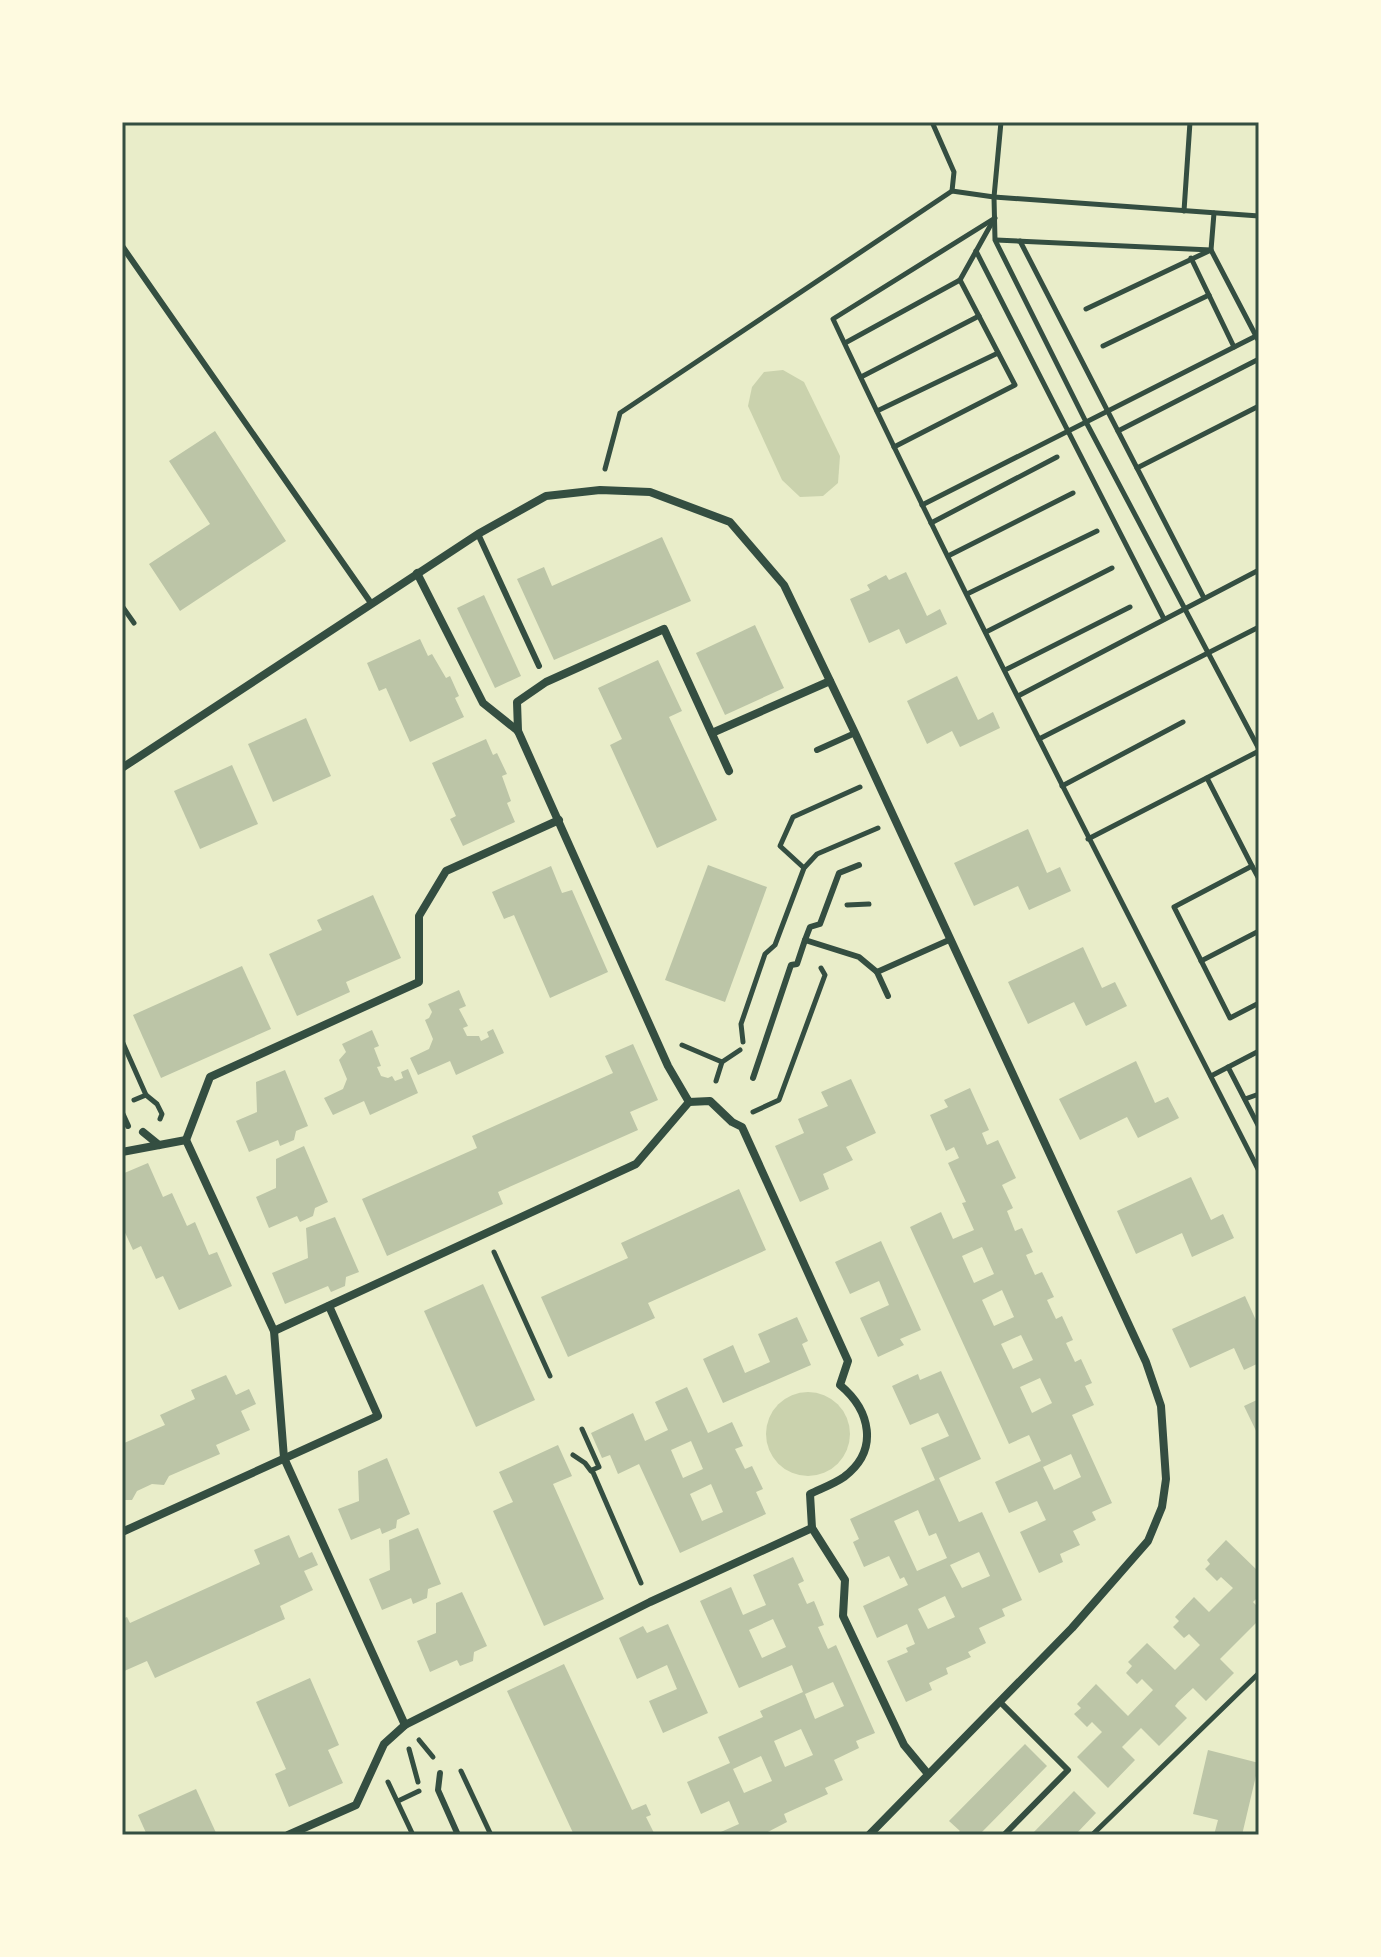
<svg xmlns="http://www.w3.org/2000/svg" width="1381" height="1957" font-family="'Times New Roman',serif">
<rect width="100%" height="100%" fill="#e9edc9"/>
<g fill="#cad2ad">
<polygon points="783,370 804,382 840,456 838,483 823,496 800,497 782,480 748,406 752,387 764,372"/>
<circle cx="808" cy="1434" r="42"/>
</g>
<g fill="#bcc5a7" fill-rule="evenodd">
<polygon points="215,431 286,541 180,611 149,564 210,524 169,461"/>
<polygon points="662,537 691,601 554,660 517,579 544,567 552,586"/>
<polygon points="906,572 927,616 940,609 947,624 906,644 899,629 869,643 850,599 870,590 867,585 886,575 889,580"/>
<polygon points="484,595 521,676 495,688 457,608"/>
<polygon points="755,625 784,688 725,715 696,653"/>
<polygon points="420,639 428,656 432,654 446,678 450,676 459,696 455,698 464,717 410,742 386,688 379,691 367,663"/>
<polygon points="658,660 682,711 669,717 717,820 657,848 610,745 622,739 598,688"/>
<polygon points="957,676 978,720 993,712 1000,728 960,747 952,731 927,744 907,701"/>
<polygon points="306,718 331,776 273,802 248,744"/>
<polygon points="486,739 493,755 497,753 507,774 502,776 511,801 507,803 515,822 463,846 450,819 456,816 432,763"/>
<polygon points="232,765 258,824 200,849 174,791"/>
<polygon points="1028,829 1047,873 1060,867 1071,891 1029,910 1018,886 974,906 954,863"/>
<polygon points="708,865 767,887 725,1002 665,980"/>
<polygon points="551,866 562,893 572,890 608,972 550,998 514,915 504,919 492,892"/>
<polygon points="373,895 401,958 346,982 350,992 297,1016 269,954 322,930 317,920"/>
<polygon points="1083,947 1102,988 1115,982 1127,1006 1086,1026 1074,1002 1028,1024 1008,982"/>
<polygon points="242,966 271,1029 161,1078 133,1015"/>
<polygon points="459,990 466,1006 459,1009 468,1026 463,1028 467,1036 479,1036 481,1041 489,1037 487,1032 493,1029 504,1053 456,1075 450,1061 418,1075 410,1058 429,1049 433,1039 425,1020 429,1018 432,1012 428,1004"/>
<polygon points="372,1030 379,1046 374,1048 381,1066 377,1067 381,1076 388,1078 392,1076 395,1081 403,1078 401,1072 408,1069 418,1093 370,1115 364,1101 333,1115 324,1098 343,1089 347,1079 339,1060 346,1052 342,1044"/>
<polygon points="633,1044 658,1100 630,1112 638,1130 498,1192 503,1204 387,1256 362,1199 477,1148 472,1136 613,1073 605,1056"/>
<polygon points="1136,1061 1155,1103 1168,1097 1179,1118 1138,1138 1127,1117 1080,1140 1059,1099"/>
<polygon points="285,1070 308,1126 296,1131 294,1140 280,1146 278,1140 249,1152 236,1121 257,1112 256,1082"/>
<polygon points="851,1079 876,1133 846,1147 853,1160 823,1174 829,1189 800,1202 775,1146 804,1133 798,1119 828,1106 821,1092"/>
<path d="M 970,1088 L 989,1130 L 982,1133 L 987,1145 L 998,1140 L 1016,1178 L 1002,1185 L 1013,1208 L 1007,1211 L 1015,1231 L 1022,1228 L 1033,1252 L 1026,1255 L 1029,1262 L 1035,1275 L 1042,1272 L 1054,1297 L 1047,1300 L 1056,1319 L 1062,1316 L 1073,1340 L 1066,1343 L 1075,1362 L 1081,1359 L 1092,1383 L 1085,1386 L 1094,1405 L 1072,1415 L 1112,1503 L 1092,1512 L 1096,1520 L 1073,1531 L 1080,1545 L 1060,1554 L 1063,1562 L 1039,1573 L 1020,1532 L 1046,1520 L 1037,1501 L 1009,1513 L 995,1482 L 1041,1461 L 1029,1435 L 1009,1444 L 910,1227 L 941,1212 L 953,1239 L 974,1230 L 962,1203 L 966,1202 L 948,1163 L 959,1158 L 954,1147 L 946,1151 L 930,1115 L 948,1107 L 944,1100 ZM 982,1247 L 994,1274 L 974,1283 L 962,1256 ZM 1002,1290 L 1014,1317 L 994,1326 L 982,1300 ZM 1021,1335 L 1033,1360 L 1013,1369 L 1001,1344 ZM 1040,1378 L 1052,1403 L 1032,1413 L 1020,1387 ZM 1071,1454 L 1081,1477 L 1054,1490 L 1043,1467 Z"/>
<polygon points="304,1146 328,1202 315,1208 313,1216 300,1222 297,1216 269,1228 256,1197 276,1188 276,1159"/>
<polygon points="148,1163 163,1197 172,1193 187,1226 195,1222 209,1255 217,1252 232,1286 179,1310 163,1276 156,1279 141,1246 133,1250 122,1226 122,1174"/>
<polygon points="1191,1177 1211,1220 1223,1214 1234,1238 1192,1257 1182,1233 1136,1254 1117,1211"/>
<polygon points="739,1189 766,1250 648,1303 655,1318 568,1357 541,1297 628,1258 621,1243"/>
<polygon points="335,1217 359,1272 346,1277 345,1286 331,1292 328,1286 285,1304 272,1273 308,1258 306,1228"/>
<polygon points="881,1241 921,1330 900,1339 904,1345 878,1357 860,1318 889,1305 879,1281 850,1294 835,1262"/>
<polygon points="483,1284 535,1400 476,1427 424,1311"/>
<polygon points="1245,1296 1259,1327 1259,1363 1244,1370 1234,1348 1190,1368 1172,1329"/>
<polygon points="797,1317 808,1341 802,1344 811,1365 723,1403 703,1359 733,1345 745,1373 770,1362 758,1334"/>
<path d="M 941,1371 L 981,1459 L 939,1478 L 959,1522 L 982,1512 L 1022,1600 L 1002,1609 L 1005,1616 L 979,1628 L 986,1643 L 968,1652 L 971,1657 L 946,1668 L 948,1674 L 929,1683 L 932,1690 L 906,1702 L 887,1661 L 908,1652 L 906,1648 L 915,1644 L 907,1624 L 877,1638 L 863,1606 L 908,1585 L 904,1577 L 900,1579 L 889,1556 L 864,1567 L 853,1542 L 859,1539 L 850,1519 L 935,1480 L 921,1448 L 949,1436 L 938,1413 L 910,1425 L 892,1386 L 918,1374 L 920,1380 ZM 918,1510 L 929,1536 L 936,1533 L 947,1558 L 917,1571 L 894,1521 ZM 979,1552 L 990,1576 L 962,1588 L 950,1565 ZM 945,1596 L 955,1617 L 928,1629 L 918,1609 Z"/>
<polygon points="226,1375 236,1395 249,1389 256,1404 241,1411 250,1430 216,1445 220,1454 169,1476 164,1485 152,1484 137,1491 132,1500 122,1500 122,1444 165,1425 160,1415 195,1399 191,1390"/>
<path d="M 687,1387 L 708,1433 L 732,1422 L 743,1446 L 735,1449 L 745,1469 L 752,1466 L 763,1489 L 756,1492 L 766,1514 L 680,1553 L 639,1464 L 618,1474 L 610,1455 L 602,1458 L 591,1433 L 633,1413 L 645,1441 L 668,1430 L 655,1402 ZM 691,1441 L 703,1469 L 683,1478 L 671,1450 ZM 711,1484 L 723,1512 L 702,1521 L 690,1494 Z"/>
<polygon points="1259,1399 1259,1437 1244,1406"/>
<polygon points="558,1445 572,1476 553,1484 604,1599 544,1626 493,1511 513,1502 499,1472"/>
<polygon points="387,1458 410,1514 397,1520 396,1528 382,1534 380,1528 351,1540 338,1509 359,1501 358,1471"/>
<polygon points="418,1528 441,1584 428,1589 427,1598 413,1604 411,1598 382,1610 369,1579 390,1570 389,1540"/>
<polygon points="289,1535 299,1558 312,1552 318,1565 304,1571 313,1590 280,1606 285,1619 155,1678 147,1661 122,1672 122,1619 127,1617 130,1623 260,1564 254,1550"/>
<polygon points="1226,1540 1259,1572 1259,1596 1253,1602 1259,1608 1259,1620 1220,1659 1234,1673 1206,1701 1193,1688 1178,1702 1175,1706 1187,1718 1159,1746 1141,1728 1122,1747 1135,1760 1108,1788 1077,1757 1102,1732 1092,1722 1087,1727 1074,1714 1081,1708 1077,1704 1096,1684 1128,1716 1153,1690 1142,1679 1137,1684 1126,1673 1132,1666 1128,1662 1147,1643 1175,1670 1200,1645 1189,1634 1184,1638 1173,1627 1179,1621 1175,1617 1194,1597 1209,1612 1233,1588 1221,1577 1217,1581 1205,1569 1210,1564 1207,1560"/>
<path d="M 793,1557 L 804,1581 L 798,1584 L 807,1604 L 814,1601 L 824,1625 L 818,1627 L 828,1649 L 836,1645 L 875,1733 L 856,1741 L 859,1748 L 834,1760 L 843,1780 L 825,1788 L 828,1794 L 784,1814 L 787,1822 L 762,1835 L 714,1835 L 739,1824 L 729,1801 L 701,1814 L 687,1782 L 730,1763 L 718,1737 L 763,1717 L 760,1711 L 803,1692 L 792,1665 L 739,1688 L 700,1601 L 731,1587 L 743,1615 L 766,1605 L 753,1575 ZM 773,1619 L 786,1647 L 762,1658 L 749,1630 ZM 833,1682 L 844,1706 L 815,1719 L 805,1694 ZM 801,1729 L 813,1755 L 785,1767 L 774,1741 ZM 761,1756 L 772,1781 L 744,1793 L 733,1769 Z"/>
<polygon points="462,1592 487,1646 474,1652 473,1661 460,1666 457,1660 430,1672 417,1641 436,1633 436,1603"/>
<polygon points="668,1624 708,1713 663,1733 649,1701 677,1689 667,1665 637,1679 619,1638 643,1626 647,1633"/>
<polygon points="564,1664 632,1810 646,1804 651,1815 646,1817 655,1835 585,1835 584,1833 574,1835 507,1691"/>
<polygon points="310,1678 339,1745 328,1750 343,1783 289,1807 275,1774 286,1769 256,1702"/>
<polygon points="1025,1744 1047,1766 979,1835 956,1835 960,1831 949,1821"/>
<polygon points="1208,1750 1259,1763 1242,1835 1214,1835 1218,1820 1193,1814"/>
<polygon points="196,1789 217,1835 147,1835 138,1815"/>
<polygon points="1074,1791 1096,1813 1075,1835 1031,1835"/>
</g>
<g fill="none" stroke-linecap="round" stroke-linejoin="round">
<g stroke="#344e41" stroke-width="5">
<polyline points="932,122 954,172 952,191"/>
<polyline points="1001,122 994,197 995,240 1086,422 1259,749"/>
<polyline points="1184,211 1190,122"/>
<path d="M 995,218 L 833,319 C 968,606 1115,888 1259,1171"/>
<polyline points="996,240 1211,250 1256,336 1258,335"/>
<polyline points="1020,241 1204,598"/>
<polyline points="976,251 1164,619"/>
<polyline points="1191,258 1234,347"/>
<polyline points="1086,309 1211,250 1214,213"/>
<polyline points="845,343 960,280 994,219"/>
<polyline points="1103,346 1209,295"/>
<polyline points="861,377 979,316"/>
<polyline points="877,411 998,353"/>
<polyline points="1118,431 1259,359"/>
<polyline points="894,447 1015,385 960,280"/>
<polyline points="1137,468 1259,406"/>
<polyline points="605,469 620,413 952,191 994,197 1259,216"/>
<polyline points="922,505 1256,336 1259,342"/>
<polyline points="931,523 1057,457"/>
<polyline points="948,556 1073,493"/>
<polyline points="967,594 1097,531"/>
<polyline points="122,606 134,623"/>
<polyline points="986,632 1112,568"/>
<polyline points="1005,670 1130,607"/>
<polyline points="1018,696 1259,570"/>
<polyline points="1039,739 1259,627"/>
<polyline points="1207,778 1252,866 1174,907 1230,1018 1259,1003"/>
<polyline points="1062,786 1183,722"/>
<polyline points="1088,839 1259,751"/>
<polyline points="1252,866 1259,879"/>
<polyline points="804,868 780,846 793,817 860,787"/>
<polyline points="847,905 869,904"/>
<polyline points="1201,961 1259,931"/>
<polyline points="122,1041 146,1095 134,1100"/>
<polyline points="743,1042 741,1024 765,954 775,945 804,868 817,854 878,828"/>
<polyline points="682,1045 722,1062"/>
<polyline points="1228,1067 1259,1127"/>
<polyline points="1211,1076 1259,1051"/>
<polyline points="716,1081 722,1062 740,1050"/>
<polyline points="146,1095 157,1104 162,1114 160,1119"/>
<polyline points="1245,1099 1259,1094"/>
<polyline points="753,1112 779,1100 825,975 821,968"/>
<polyline points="494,1252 550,1376"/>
<polyline points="582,1429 599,1467 592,1470 641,1583"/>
<polyline points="573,1455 585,1463 591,1471"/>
<polyline points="419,1740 433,1757"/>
<polyline points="409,1749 418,1782"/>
<polyline points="461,1771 491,1835"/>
<polyline points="388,1782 413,1835"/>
<polyline points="398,1801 419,1791"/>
<polyline points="1092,1835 1259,1673"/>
</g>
<g stroke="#344e41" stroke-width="6">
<polyline points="122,246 371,603"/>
<polyline points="478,534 539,666"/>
<polyline points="817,750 855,733"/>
<polyline points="805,940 810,927 820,924 839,873 859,865"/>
<polyline points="888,996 877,972 949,940"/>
<polyline points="753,1078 791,965 797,964 805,940 859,957 877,972"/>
<polyline points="122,1113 128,1126"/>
<polyline points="1001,1703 1068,1770 1004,1835"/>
<polyline points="440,1773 438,1790 458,1835"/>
</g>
<g stroke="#344e41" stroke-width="8">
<path d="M 417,573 L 483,703 L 518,731 L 668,1066 L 689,1102 L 710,1101 L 732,1122 L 742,1127 L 848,1361 L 840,1385 C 870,1410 880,1450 844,1477 C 834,1484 820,1489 810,1494 L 812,1528 L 845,1580 L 843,1616 L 904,1745 L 928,1774"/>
<polyline points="518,731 517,702 546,682 664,629 729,771"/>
<polyline points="712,733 830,681"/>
<polyline points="122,768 478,534 546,496 600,490 650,492 730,522 784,585 855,733 1146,1362 1161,1406 1166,1479 1162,1507 1148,1541 1072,1628 869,1835"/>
<polyline points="143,1132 159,1145"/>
<polyline points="186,1140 274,1331 284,1458 405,1725"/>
<polyline points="186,1140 210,1077 419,982 419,916 446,871 559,820"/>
<polyline points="122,1152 186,1140"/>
<polyline points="274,1331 636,1164 689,1102"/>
<polyline points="122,1532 378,1416 329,1306"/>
<polyline points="288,1835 356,1805 384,1744 405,1725 650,1602 812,1528"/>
</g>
</g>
<rect width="1381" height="1957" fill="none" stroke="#fefae0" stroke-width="248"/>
<rect x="124" y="124" width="1133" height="1709" fill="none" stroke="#344e41" stroke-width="3"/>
</svg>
